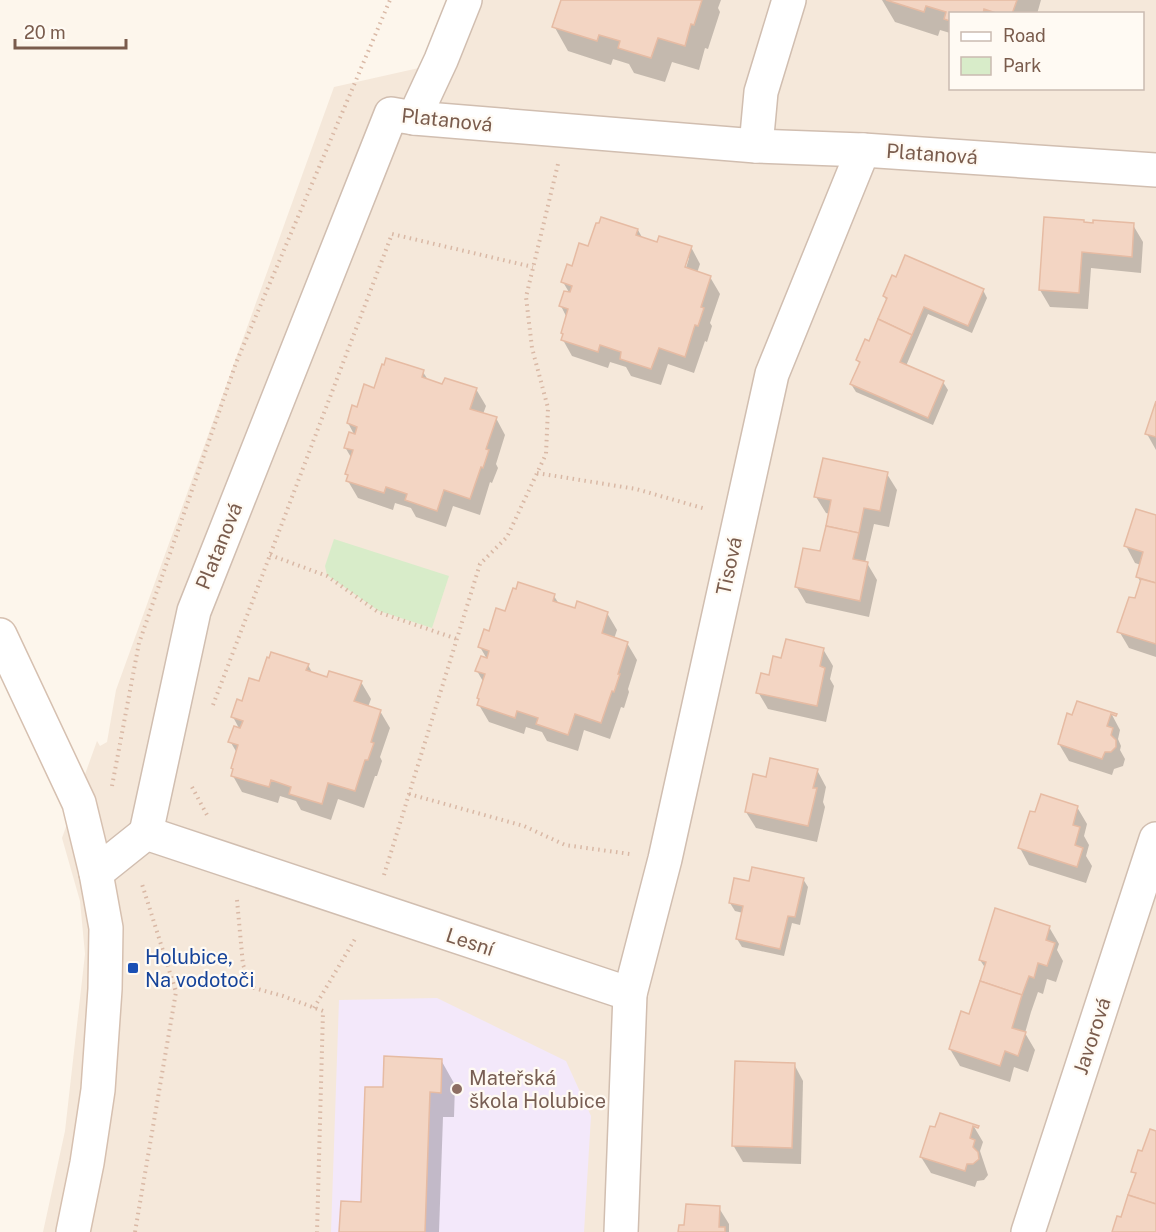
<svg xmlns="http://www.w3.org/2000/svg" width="1156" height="1232" font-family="'Public Sans',sans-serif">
<rect width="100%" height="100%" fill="#fdf6ec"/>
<path fill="#f5e8da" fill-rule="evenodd" d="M 482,0 L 1156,0 L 1156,1232 L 43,1232 L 65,1131 L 85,954 L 80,901 L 62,838 L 97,741 L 100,746 L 107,742 L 116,690 L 334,87 L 459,59 ZM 950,14 L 1142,14 L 1142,88 L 950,88 Z"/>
<polygon fill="#f3e8fa" points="437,998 566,1061 591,1116 584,1232 331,1232 339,1000"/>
<polygon fill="#d8ecc9" points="334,539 449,576 432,628 379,611 327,575 325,566"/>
<g fill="#0003" fill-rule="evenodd">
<polygon points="562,0 721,0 718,8 720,12 708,49 705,48 699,70 672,62 665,82 634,73 629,64 613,59 611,65 568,51 554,26"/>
<polygon points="882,0 1041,0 1037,14 950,14 950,33 940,30 938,36 895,22"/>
<polygon points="1085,224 1133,225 1143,242 1141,273 1091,268 1088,309 1050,307 1040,290"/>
<path d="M 638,230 L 643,239 L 658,244 L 691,247 L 700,264 L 697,273 L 710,277 L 720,294 L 710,323 L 712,326 L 707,342 L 705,341 L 694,373 L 668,364 L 661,385 L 631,376 L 626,367 L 610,362 L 608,368 L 572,356 L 563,340 L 562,333 L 567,318 L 561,306 L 570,294 L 563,282 L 589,248 ZM 686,258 L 689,258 L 684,275 Z"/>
<polygon points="983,290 987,298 972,333 928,314 906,366 943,382 948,390 933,425 856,392 851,384 860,364 857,360 869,343 887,301 884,296"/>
<polygon points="423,372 428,380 443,385 476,389 486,406 483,414 496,418 505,435 496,464 498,468 492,483 490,482 480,515 453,506 446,527 416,517 411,508 395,503 393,510 358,498 348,481 349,477 347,474 352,459 345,447 355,436 348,423 375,389"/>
<polygon points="1156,406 1156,450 1147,434"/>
<polygon points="887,474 897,490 889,527 874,524 865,563 867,563 877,580 869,617 806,603 796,586 821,553 830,514 826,513 816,497"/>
<polygon points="1156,516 1156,657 1129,648 1119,631 1136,600 1141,583 1138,577 1141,565 1135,563 1126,546"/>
<polygon points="554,596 559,604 576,610 607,613 617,630 614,639 627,643 637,660 628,689 629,692 624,708 621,707 610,739 584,730 578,751 547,741 542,732 526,727 524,734 489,722 479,705 484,683 477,671 487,659 480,647 506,613"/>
<polygon points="823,649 833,666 830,679 834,686 826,722 768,709 758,692 782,660"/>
<polygon points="308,665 313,674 328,679 361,682 371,699 368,707 380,711 390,728 380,757 382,761 377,776 375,776 364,808 338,799 331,820 301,810 296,801 280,796 278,803 242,792 233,776 232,768 237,753 230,741 240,730 233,717 260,683"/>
<polygon points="1111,713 1120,730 1118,739 1121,746 1120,750 1125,759 1123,766 1114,769 1112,775 1069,761 1059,744 1073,717"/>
<polygon points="817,770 826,787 823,802 825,807 817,842 756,828 746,812 767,779"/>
<polygon points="1077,807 1087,824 1084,836 1089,845 1086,856 1092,866 1086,883 1029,865 1020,848 1036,814"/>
<polygon points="803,879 808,887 800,925 792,923 784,956 742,947 737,939 743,913 735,911 730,903 750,883"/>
<polygon points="1049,927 1059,944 1057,950 1063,961 1056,982 1047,979 1043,994 1038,992 1031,1012 1025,1033 1035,1050 1028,1072 1014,1067 1010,1082 960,1066 950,1049 970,1015 986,969 980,960"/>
<polygon points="441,1060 455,1085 454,1117 443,1117 439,1232 341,1232 362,1203 385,1088"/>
<polygon points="794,1064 803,1081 801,1164 743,1162 733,1145"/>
<polygon points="973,1125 983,1142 980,1151 988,1175 984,1180 977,1181 975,1187 931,1173 921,1157"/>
<polygon points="719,1208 729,1224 729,1232 680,1232"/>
</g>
<g fill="#f3d5c3" stroke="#e6bba3" stroke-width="1.5">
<polygon points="561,0 702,0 694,25 691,24 685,46 658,38 651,58 618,48 620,41 599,35 597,41 552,27"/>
<polygon points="886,0 1017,0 1012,14 999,14 984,9 983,14 950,14 950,21 944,19 946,12 926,6 924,12"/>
<polygon points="601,217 638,229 636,235 657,242 659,236 692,246 685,267 711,276 701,307 704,308 698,326 695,325 685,357 659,348 651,369 620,359 621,352 600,345 598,352 561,340 563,334 561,333 568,309 559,306 564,291 570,292 572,286 561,282 567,264 572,266 579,243 588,246 596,223 599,223"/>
<polygon points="1044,217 1084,220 1084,222 1093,223 1093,220 1134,223 1132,257 1082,252 1079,293 1039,290"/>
<polygon points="905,255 984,289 968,326 924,307 912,335 878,319 887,298 883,296 892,275 896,277"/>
<polygon points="878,319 912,335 900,362 944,381 928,418 850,384 860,362 856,360 865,339 869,341"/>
<polygon points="386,358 424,370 422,377 442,384 445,378 477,388 470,409 497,417 486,449 489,450 483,468 481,467 470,499 444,490 437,511 405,500 407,494 386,487 384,493 346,481 348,475 345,474 353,450 344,448 349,432 355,434 357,427 347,423 352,405 357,407 364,384 374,388 382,364 384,365"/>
<polygon points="1156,401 1156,437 1145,434"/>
<polygon points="823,458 888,472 880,511 864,508 859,533 826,526 831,500 814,497"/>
<polygon points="1136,509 1156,515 1156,583 1136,577 1143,552 1124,546"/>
<polygon points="826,526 859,533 853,559 868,562 860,601 795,587 803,548 820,551"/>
<polygon points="1141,579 1156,583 1156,644 1117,632 1129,597 1135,598"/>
<polygon points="518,582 555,594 553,601 575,608 577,601 608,612 602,633 628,642 618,674 620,674 614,692 612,691 601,723 575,714 568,735 536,724 538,718 517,711 515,718 477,705 479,699 477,698 485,674 475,671 481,656 487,658 489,651 478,647 484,629 489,631 496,608 505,611 513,588 516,589"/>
<polygon points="786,639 824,648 820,666 825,668 817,706 756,693 761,673 769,675 773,656 781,658"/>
<polygon points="271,652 309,664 306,670 327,677 329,671 362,681 354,701 381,710 371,742 374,743 368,760 365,760 355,791 328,783 322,804 289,794 291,787 271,780 269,787 231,776 233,769 231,768 238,745 228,742 234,726 240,728 243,721 231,717 237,699 242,701 249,678 259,681 267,657 269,658"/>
<polygon points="1077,701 1117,714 1116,716 1111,714 1107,726 1113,728 1111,735 1116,740 1116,747 1111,752 1105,752 1102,759 1058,744 1067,713 1072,715"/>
<polygon points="770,758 818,769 813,788 817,788 808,826 745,812 753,774 766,777"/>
<polygon points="1041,794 1078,806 1073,825 1080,827 1075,845 1083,848 1077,867 1018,848 1030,811 1035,812"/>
<polygon points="752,867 804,878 795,917 788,916 780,949 736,939 743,906 729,903 734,878 749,881"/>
<polygon points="995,908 1050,926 1046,940 1055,943 1047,966 1038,963 1034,978 1029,976 1022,995 980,981 986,962 979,960"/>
<polygon points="980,981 1022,995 1012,1028 1026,1032 1018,1056 1005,1051 1000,1066 949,1049 961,1011 969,1014"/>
<polygon points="384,1056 442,1059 441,1093 430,1092 425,1232 339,1232 341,1201 361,1202 365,1087 383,1087"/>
<polygon points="735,1061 795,1063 792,1148 732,1146"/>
<polygon points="940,1113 979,1126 978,1128 973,1126 970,1138 975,1140 973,1147 978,1152 979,1159 973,1164 967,1164 965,1171 920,1157 930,1126 935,1127"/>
<polygon points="1150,1129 1156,1131 1156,1204 1128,1195 1136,1173 1131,1172 1138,1150 1142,1151"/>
<polygon points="1128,1195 1156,1204 1156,1232 1112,1232 1117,1216 1121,1217"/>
<polygon points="686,1204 720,1206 719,1227 725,1227 725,1232 678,1232 679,1225 684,1225"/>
</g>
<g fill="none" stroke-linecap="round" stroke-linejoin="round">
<g stroke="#d1beb0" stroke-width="36">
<g id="street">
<polyline points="414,118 441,60 465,0"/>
<polyline points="756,146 761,92 789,0"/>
<polyline points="146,833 194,611 391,114 414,118 756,146 863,150 1156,170"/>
<polyline points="96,873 146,833 630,994"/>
<polyline points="621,1232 630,994 665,859 772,374 863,150"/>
<polyline points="1028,1232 1156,839"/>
</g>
</g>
<g stroke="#d6c0b0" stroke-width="36">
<polyline id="secondary" points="0,635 79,803 96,873 106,928 105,989 98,1090 87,1163 73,1232"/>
</g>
<g stroke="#d9b8a5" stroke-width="4" stroke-dasharray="1.5 4.5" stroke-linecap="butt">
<polyline points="537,473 636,489 706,509"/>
<polyline points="270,555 327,576 378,612 457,639"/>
<polyline points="213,705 392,234 533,267"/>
<polyline points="112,786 139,643 236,363 390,0"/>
<polyline points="192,787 207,815"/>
<polyline points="409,794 524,826 565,845 630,854"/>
<polyline points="384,875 480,564 507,537 546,454 548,408 532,348 526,297 558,164"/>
<polyline points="237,900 243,965 254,988 283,996 323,1011 317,1232"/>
<polyline points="314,1008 355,939"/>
<polyline points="135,1232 176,992 141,881"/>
</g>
<use href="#street" stroke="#fff" stroke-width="33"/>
<use href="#secondary" stroke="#fff" stroke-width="33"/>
</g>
<rect fill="#1a4fb4" stroke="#fffaf3" stroke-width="2" x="127" y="962" width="12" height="12" rx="3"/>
<circle fill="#8d6e63" stroke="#fffaf3" stroke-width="2" cx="457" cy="1089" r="6"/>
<g text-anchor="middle" stroke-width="4.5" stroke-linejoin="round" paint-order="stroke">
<g font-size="20" fill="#7a5c4d" stroke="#fffaf3">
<text transform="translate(447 120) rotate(6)" y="7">Platanová</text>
<text transform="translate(932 154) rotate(4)" y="7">Platanová</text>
<text transform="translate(219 546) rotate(-68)" y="7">Platanová</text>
<text transform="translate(729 566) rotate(-78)" y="7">Tisová</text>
<text transform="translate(470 942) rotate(18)" y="7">Lesní</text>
<text transform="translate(1092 1036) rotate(-72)" y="7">Javorová</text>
</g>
<g font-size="20" fill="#164399" stroke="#fffaf3" text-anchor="start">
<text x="145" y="964">Holubice,<tspan x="145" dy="23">Na vodotoči</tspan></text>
</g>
<g font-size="20" fill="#785e54" stroke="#fffaf3" text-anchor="start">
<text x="469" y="1085">Mateřská<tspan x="469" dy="23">škola Holubice</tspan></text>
</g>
</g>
<rect x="949" y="12" width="195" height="78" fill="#fffaf3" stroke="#cabbb1" stroke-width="1.5"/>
<rect x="961" y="32" width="30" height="9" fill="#ffffff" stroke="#cabbb1" stroke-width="1.5"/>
<text x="1003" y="42" font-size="18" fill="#7a5c4d">Road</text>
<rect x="961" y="57" width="30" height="18" fill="#d8ecc9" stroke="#cabbb1" stroke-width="1.5"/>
<text x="1003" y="72" font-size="18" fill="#7a5c4d">Park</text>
<path d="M15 39v9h111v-9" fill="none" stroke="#7a5c4d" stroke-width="3"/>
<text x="24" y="39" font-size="18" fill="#7a5c4d" stroke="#fffaf3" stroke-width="4.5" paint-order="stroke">20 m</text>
</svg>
